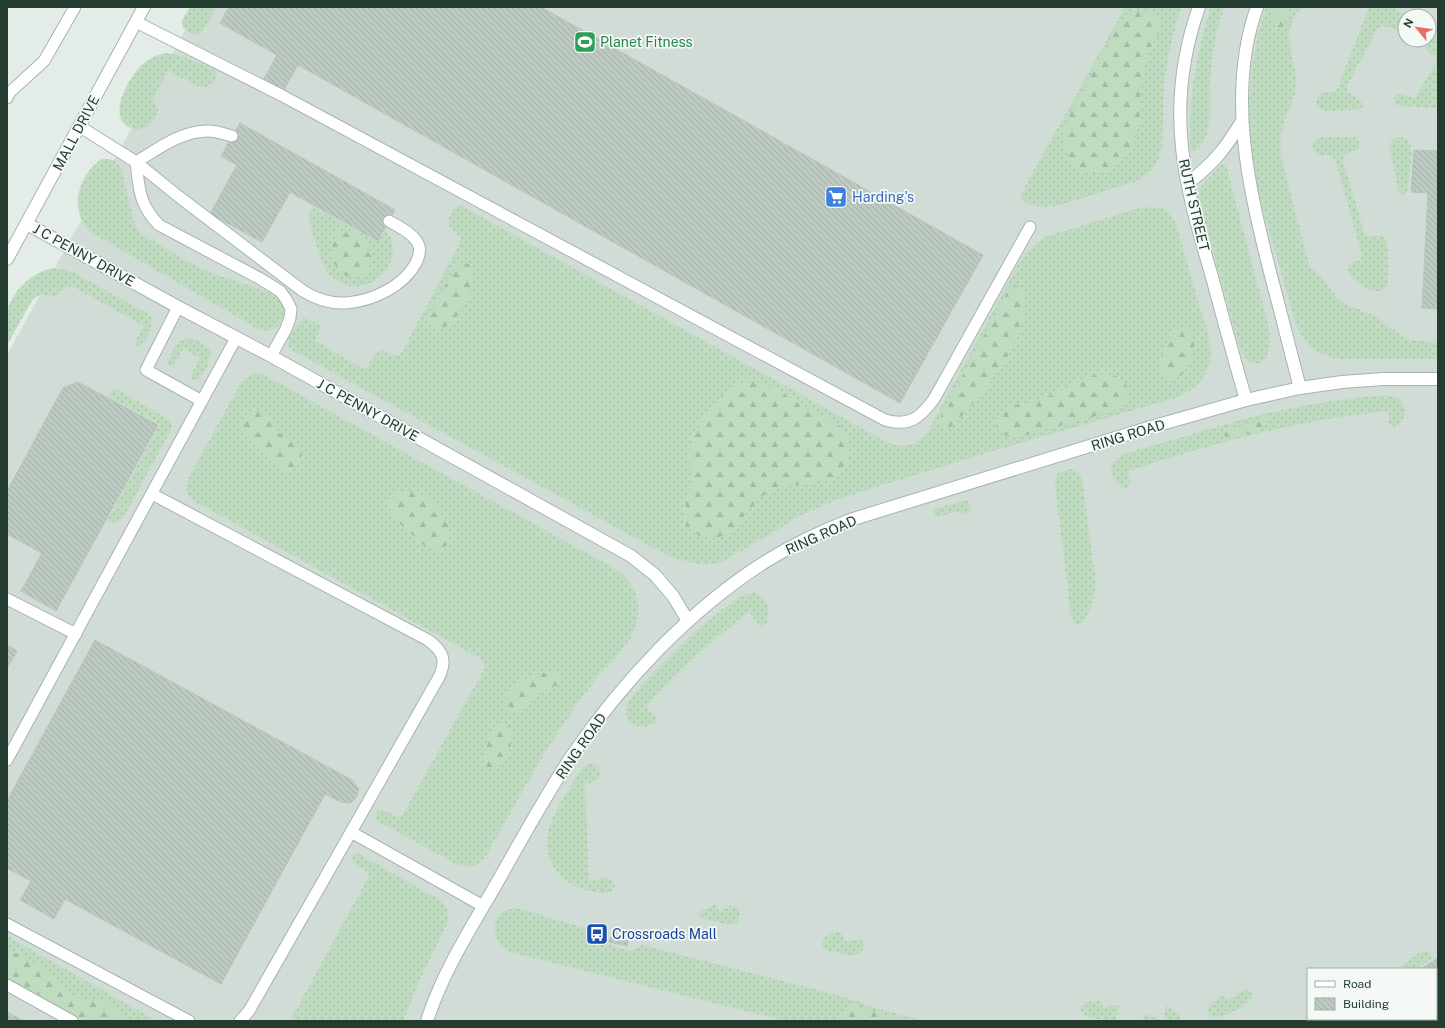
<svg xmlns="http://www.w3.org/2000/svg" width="1445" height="1028" font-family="'Public Sans',sans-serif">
<defs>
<pattern id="grass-dots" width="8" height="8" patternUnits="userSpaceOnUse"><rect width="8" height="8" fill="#bfdcc1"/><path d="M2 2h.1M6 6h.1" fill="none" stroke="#a4bea6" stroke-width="1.8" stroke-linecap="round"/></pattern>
<pattern id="forest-firs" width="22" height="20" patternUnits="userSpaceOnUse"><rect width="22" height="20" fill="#bfdcc1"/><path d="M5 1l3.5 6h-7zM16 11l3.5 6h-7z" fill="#a4bea6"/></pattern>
<pattern id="building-back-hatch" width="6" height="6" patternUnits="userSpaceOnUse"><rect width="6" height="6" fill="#bccac2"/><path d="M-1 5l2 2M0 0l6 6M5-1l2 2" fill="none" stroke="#a1aea7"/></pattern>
</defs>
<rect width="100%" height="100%" fill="#e4ece7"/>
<path fill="#d2dcd6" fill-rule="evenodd" d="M 198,7 L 1438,7 L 1438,1021 L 7,1021 L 7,355 ZM 1405,16 L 1429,16 L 1429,40 L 1405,40 ZM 1308,969 L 1436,969 L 1436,1019 L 1308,1019 Z"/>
<g fill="url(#grass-dots)">
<path d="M 190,7 L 217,7 L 203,31 L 200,34 C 194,35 186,31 182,26 L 182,20 Z"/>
<path d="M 1125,7 L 1182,7 L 1177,20 L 1169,53 L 1164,83 L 1162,149 L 1158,160 L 1152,170 L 1137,181 L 1057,206 C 1045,207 1032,207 1022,200 L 1021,194 Z"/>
<path d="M 1211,7 L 1224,7 C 1216,32 1211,59 1210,85 C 1209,99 1211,114 1208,128 C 1207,136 1202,148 1194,151 L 1190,148 L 1190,144 C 1189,94 1196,54 1211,7 Z"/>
<path d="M 1266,7 L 1304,7 C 1295,12 1292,20 1290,30 C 1286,45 1297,68 1296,85 C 1295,103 1283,117 1281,135 C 1280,143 1281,152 1282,160 L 1309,265 L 1312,269 L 1319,274 L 1337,298 L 1345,304 L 1375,316 L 1398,333 L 1411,340 L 1438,343 L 1438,359 L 1338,359 C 1318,356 1306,345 1297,327 C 1289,301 1282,274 1274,248 C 1267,223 1259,198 1255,172 C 1245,121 1249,56 1266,7 Z"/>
<path d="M 1369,7 L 1393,7 L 1404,15 C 1406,21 1404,27 1398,30 L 1384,26 L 1378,28 L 1347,86 L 1347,92 L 1362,102 L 1363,107 L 1362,109 L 1329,111 L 1322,110 L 1317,105 C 1315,89 1328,94 1337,90 Z"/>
<path d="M 1438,26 L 1438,108 L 1401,106 L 1396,105 L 1394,100 C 1397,88 1406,98 1415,98 L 1436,63 L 1436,58 L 1428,52 L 1425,46 L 1427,40 L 1429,40 L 1431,33 Z"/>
<path d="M 166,53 C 182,54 196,62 212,68 C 223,76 211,89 200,87 L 168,71 L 152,101 L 158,108 C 158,115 154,122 148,126 C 143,129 136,131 131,128 C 106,118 128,80 139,68 C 146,60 156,55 166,53 Z"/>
<path d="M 1322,137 L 1352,137 L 1356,138 L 1359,142 L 1359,148 C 1354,153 1347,151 1343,157 L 1343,160 L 1364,232 L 1368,236 L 1382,235 L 1386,240 C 1388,249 1391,277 1386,286 C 1377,302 1352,280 1347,270 L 1349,264 L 1361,259 L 1362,255 L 1335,159 L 1330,155 L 1318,155 L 1312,148 C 1313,142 1316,138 1322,137 Z"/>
<path d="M 1397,137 C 1402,137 1406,138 1409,142 C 1414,149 1409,180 1408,190 L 1404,195 L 1399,192 L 1389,146 L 1392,140 Z"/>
<path d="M 102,159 C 112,158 116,161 121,169 L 134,222 L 139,231 L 148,238 C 168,249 188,263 210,272 C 227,279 270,289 281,301 C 288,308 283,322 276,328 C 270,332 264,331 258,329 L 92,233 C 68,213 77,175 102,159 Z"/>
<path d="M 1222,164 L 1226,166 L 1227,169 L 1269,328 C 1270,341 1272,359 1257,364 L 1248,361 L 1241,352 L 1198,198 L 1199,189 Z"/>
<path d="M 460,205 L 881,439 C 901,449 914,449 928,431 L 1017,267 C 1025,253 1033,244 1048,236 L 1136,209 C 1155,205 1167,205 1176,224 C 1183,250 1191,275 1198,301 C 1204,320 1213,341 1210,361 C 1207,379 1194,389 1179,397 L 996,450 L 838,499 L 802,515 L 726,560 L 715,564 L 707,565 L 696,564 L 671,557 L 659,551 L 292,350 L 288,346 C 288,337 297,320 305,318 L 320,325 L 320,330 L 315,339 L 317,342 L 362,368 L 367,367 L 378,351 L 381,350 L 397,356 L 401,354 L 459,245 L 461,238 C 455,228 443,228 451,214 C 453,209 455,206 460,205 Z"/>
<path d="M 312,206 L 378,242 L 385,231 C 410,254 372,301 340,282 C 334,279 329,275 326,270 C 321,262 319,253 316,244 C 313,232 305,218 312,206 Z"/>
<path d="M 52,268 L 66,270 L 74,273 L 147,313 L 151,317 C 154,326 146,346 135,347 L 134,344 L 144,326 L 72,286 C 63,285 62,293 55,297 L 42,294 L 33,299 L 7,345 C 7,337 5,315 8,308 C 14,290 33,272 52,268 Z"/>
<path d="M 191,338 C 197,341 206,344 210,350 C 213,357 204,374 199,379 C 197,381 196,380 193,380 L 191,376 L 200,358 L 183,349 L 174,365 L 170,366 L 168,365 L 168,363 C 171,351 178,338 191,338 Z"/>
<path d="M 257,373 L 264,375 L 614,568 C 618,571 623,574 626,578 C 643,595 640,620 630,639 L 621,651 L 597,678 L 577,704 L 559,731 L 541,759 L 487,854 C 478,868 471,868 456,864 L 379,822 L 376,819 L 375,816 L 377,811 L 382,810 L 399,817 L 403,814 L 481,675 L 484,669 L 483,660 L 194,501 C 186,494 185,489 188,479 L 240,384 C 245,378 249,375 257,373 Z"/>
<path d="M 114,390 L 118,390 L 168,419 L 171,423 L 172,428 L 126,513 C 121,521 116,525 107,521 L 160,424 L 107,396 L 111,391 Z"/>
<path d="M 1383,395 C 1394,395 1401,398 1405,408 C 1406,416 1402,424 1394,427 L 1389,424 L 1388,411 C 1299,420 1213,443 1129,471 L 1130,484 L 1127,488 C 1117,489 1108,474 1112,465 C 1114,459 1119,457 1124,454 C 1168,442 1212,427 1256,416 C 1298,406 1341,399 1383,395 Z"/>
<path d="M 1070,469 L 1078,472 L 1082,478 C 1085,501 1088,525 1091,548 C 1093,561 1096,574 1095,587 C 1095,598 1088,625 1075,625 L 1071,617 L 1055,485 C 1055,473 1059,472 1070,469 Z"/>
<polygon points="967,500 969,502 970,510 966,514 954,512 939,517 934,515 934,510 937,508"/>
<path d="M 754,593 C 768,598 771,611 766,624 L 760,626 L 749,612 C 711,641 677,671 646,707 L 657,718 L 656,723 C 637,733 617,720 630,700 C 636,691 643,684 650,676 C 672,652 696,629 722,610 C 729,605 735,599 742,596 C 746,594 750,594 754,593 Z"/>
<path d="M 588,763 L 592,763 L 599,767 L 601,775 L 597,780 L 585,785 L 589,882 L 603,878 L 612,879 L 615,887 C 608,895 603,894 593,892 C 568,888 545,867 547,840 C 548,818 570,788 581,769 Z"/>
<path d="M 357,853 L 438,899 C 447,906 450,913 447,924 L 420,979 L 403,1021 L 290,1021 L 369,876 L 367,871 L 356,865 L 352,861 L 352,857 Z"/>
<polygon points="714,905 716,905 718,910 721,911 732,905 737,906 740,915 738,922 733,925 728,925 699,917 699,914 701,911"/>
<path d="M 513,908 L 520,909 L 605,934 L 603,943 L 631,951 L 643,945 L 848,998 L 875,1008 L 925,1021 L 787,1021 L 511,952 C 490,942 488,913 513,908 Z"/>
<path d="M 837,931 L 841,933 L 845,942 L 858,939 L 861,939 L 864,944 C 862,959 849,955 838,953 C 833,951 828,951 823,948 L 822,944 L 825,937 Z"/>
<polygon points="7,936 157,1021 77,1021 7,982"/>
<polygon points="1424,950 1429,952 1432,958 1416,969 1396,969"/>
<path d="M 1244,990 L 1251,991 L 1253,997 C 1249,1005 1222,1019 1214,1017 C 1211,1017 1210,1016 1208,1014 L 1208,1009 L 1211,1003 L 1224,995 L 1227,999 L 1230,999 Z"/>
<path d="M 1101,1001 L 1103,1008 L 1115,1005 L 1119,1006 L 1117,1017 L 1115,1020 C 1108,1022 1087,1018 1081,1012 L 1081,1006 L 1085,1002 Z"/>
<polygon points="1167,1006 1180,1016 1182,1021 1145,1021 1143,1015 1146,1014 1163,1021 1164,1019 1165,1008"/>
</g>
<g fill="url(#forest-firs)">
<polygon points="1274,7 1291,7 1284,25 1278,28 1272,23"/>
<path d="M 1142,10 C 1150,11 1160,16 1161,26 C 1161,34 1154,41 1151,48 C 1148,55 1145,61 1144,68 C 1136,101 1148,136 1120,163 C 1111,171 1103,174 1090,172 C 1082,171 1074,169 1070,161 C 1065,151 1063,141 1065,129 C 1068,113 1080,97 1087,83 C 1098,63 1112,30 1128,16 C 1133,12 1137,11 1142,10 Z"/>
<path d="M 342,230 C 359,229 374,245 371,261 C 370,267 368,270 363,274 C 341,290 316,246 342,230 Z"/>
<path d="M 463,262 C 489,266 461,333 432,329 C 428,324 428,320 430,313 L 454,269 L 458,265 Z"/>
<path d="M 1014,286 L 1018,286 L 1024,291 C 1029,304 1019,337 1012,350 C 1004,365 959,425 946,430 L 941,428 L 939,421 L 941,415 L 1008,291 Z"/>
<path d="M 1182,328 C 1214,339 1174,402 1162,372 C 1157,359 1169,332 1182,328 Z"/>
<path d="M 1105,373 C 1132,377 1136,397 1113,411 L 1017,438 C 1008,437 1001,435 996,427 C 997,421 999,415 1004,410 C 1013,403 1026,404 1036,401 C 1060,393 1081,376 1105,373 Z"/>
<path d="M 753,381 L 766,384 L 840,426 C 850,440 854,454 843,470 C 828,493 792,478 770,491 C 752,501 744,522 727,534 C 720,538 712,539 704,537 C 671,528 689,503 691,481 C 692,474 689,467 689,460 C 689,453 691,446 693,440 C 698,422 722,389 741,383 C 744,382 749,382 753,381 Z"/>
<path d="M 259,410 C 272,414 270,421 278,431 C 284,439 295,442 302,449 C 303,464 292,478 277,467 C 268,458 247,441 242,431 C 240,426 241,423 243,419 C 247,412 252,411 259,410 Z"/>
<path d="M 1262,417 L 1267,417 L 1269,420 C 1264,433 1243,435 1231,438 L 1227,438 L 1224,435 L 1228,428 L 1249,425 Z"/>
<path d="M 403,491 C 409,491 416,491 421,494 C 429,498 446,518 449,526 C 451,532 450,539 447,544 C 445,549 440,551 435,550 C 426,550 417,539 410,533 C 397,521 373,501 403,491 Z"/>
<path d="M 552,672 L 558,674 L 561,676 L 559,684 L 536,695 L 520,710 L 515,713 L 508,711 L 504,703 C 511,683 532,673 552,672 Z"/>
<path d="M 501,722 C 505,723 509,724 512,728 C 517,736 504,763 497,768 C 494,770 491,769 488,768 L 485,764 L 484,759 L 490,735 L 496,724 Z"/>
<polygon points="7,950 20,954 40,966 71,995 86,1000 94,999 108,1002 127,1021 85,1021 7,977"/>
<path d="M 856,1004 L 878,1013 L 909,1021 L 840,1021 C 842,1012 847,1006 856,1004 Z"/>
</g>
<g fill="url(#building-back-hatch)" stroke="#b7c5bc">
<polygon points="229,7 541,7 983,255 900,403 298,65 284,90 264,79 277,55 220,23"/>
<polygon points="240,123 395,210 378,241 290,192 262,242 210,214 237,165 221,156"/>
<polygon points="1414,150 1438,151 1438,309 1422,308 1428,193 1411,192"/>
<polygon points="78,382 158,425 56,611 21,591 42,553 7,534 7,491 63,388"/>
<polygon points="95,640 352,780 359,789 356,798 350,803 341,802 325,794 221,984 65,899 54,919 20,900 31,881 7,868 7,801"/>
<polygon points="7,645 17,651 7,669"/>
<polygon points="610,937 628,941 627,946 609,942"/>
<polygon points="1438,958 1438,1021 1430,1021 1429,1019 1436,1019 1436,969 1421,969"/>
<polygon points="7,1012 24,1021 7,1021"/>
</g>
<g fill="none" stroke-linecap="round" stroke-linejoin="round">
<g stroke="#a7b4ad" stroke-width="13">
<g id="lane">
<path d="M 136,22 L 281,95 L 885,420 C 909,427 920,418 934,399 L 1030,227"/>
<polyline points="7,98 9,93 44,61 75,7"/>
<path d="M 79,126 L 136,162 C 139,188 139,205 159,225 L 259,278 L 280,291 L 286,299 L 291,309 L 290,318 L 286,329 L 271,356"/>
<path d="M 232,136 C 225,134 216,131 208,131 C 181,131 158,149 136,162 L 178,196 L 303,291 C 316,299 330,304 346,303 C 372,301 403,287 416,263 C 418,258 421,252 419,246 C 415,234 399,227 389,221"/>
<polyline points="178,307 146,370 202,401"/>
<path d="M 152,494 L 428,640 C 443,651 447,660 439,677 L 351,832"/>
<polyline points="7,599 76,634"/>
<polyline points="7,760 236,338"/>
<polyline points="7,924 189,1021"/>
<polyline points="7,985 72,1021"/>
<polyline points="240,1021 249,1011 351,832 483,906"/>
</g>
</g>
<g stroke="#a7b4ad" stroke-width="14">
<g id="street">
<path d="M 1199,7 C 1183,52 1177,100 1182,147 C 1186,190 1200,236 1212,277 C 1223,318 1234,359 1246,400"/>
<path d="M 1257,7 C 1226,94 1249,189 1271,276 C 1281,313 1290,350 1300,388"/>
<path d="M 1188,183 C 1214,163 1225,149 1242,121"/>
<polyline points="27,224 178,307 271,356 631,556 655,575 673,596 688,621"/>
<polyline points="7,259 144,7"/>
<path d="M 427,1021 C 444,968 475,922 502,874 C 524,835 546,795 571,757 C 622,682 691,608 768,560 C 794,544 822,531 850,520 L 1151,427 L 1246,400 L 1300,388 L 1342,382 L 1383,379 L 1438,379"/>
</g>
</g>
<use href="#lane" stroke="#fff" stroke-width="11"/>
<use href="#street" stroke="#fff" stroke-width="12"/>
</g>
<defs>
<g id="stadium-square" transform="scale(1.15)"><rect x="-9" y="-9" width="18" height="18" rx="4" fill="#2e9e5b" stroke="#f4f9f6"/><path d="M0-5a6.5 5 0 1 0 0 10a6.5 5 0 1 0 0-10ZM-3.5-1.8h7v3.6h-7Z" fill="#fff"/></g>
<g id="supermarket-square" transform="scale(1.15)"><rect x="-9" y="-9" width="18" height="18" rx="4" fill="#3f7fe0" stroke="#f4f9f6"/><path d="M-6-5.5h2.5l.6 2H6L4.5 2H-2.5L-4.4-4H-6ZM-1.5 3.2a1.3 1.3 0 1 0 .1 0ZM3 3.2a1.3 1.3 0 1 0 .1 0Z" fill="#fff"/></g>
<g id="bus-square" transform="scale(1.15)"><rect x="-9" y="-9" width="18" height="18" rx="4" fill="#1a4fb4" stroke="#f4f9f6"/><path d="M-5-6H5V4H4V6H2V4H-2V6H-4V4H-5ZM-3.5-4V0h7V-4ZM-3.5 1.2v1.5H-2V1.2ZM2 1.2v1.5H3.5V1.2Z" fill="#fff"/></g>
</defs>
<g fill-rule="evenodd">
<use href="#stadium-square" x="585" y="42"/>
<use href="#supermarket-square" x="836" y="197"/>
<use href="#bus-square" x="597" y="934"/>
</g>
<g text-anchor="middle" stroke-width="3.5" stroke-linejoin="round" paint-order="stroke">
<g font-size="14" fill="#27864d" stroke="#f4f9f6" text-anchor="start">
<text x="600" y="47">Planet Fitness</text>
</g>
<g font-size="14" fill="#253d31" stroke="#f4f9f6">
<text transform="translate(76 133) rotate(-62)" y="5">MALL DRIVE</text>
<text transform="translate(1194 205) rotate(77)" y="5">RUTH STREET</text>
<text transform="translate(84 255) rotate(29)" y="5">J C PENNY DRIVE</text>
<text transform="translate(368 410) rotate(29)" y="5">J C PENNY DRIVE</text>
<text transform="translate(1128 435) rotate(-17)" y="5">RING ROAD</text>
<text transform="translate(821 535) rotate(-24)" y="5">RING ROAD</text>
<text transform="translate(581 746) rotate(-55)" y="5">RING ROAD</text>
</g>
<g font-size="14" fill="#366cbe" stroke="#f4f9f6" text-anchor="start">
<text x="852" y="202">Harding's</text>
</g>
<g font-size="14" fill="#164399" stroke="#f4f9f6" text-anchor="start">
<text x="612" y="939">Crossroads Mall</text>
</g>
</g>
<rect width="1445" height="1028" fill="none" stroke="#253d31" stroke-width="16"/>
<rect x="1307" y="968" width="130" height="52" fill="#f4f9f6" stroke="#a1aea7"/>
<rect x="1315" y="981" width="20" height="6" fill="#ffffff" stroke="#a1aea7"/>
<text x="1343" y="988" font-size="12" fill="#253d31">Road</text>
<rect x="1315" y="998" width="20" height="12" fill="url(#building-back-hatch)" stroke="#a1aea7"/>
<text x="1343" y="1008" font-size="12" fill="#253d31">Building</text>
<g transform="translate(1417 28) rotate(299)"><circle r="19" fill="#f4f9f6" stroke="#a1aea7"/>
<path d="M0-3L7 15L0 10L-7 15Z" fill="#e76d67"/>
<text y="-6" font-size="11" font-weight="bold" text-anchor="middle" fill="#253d31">N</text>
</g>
</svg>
